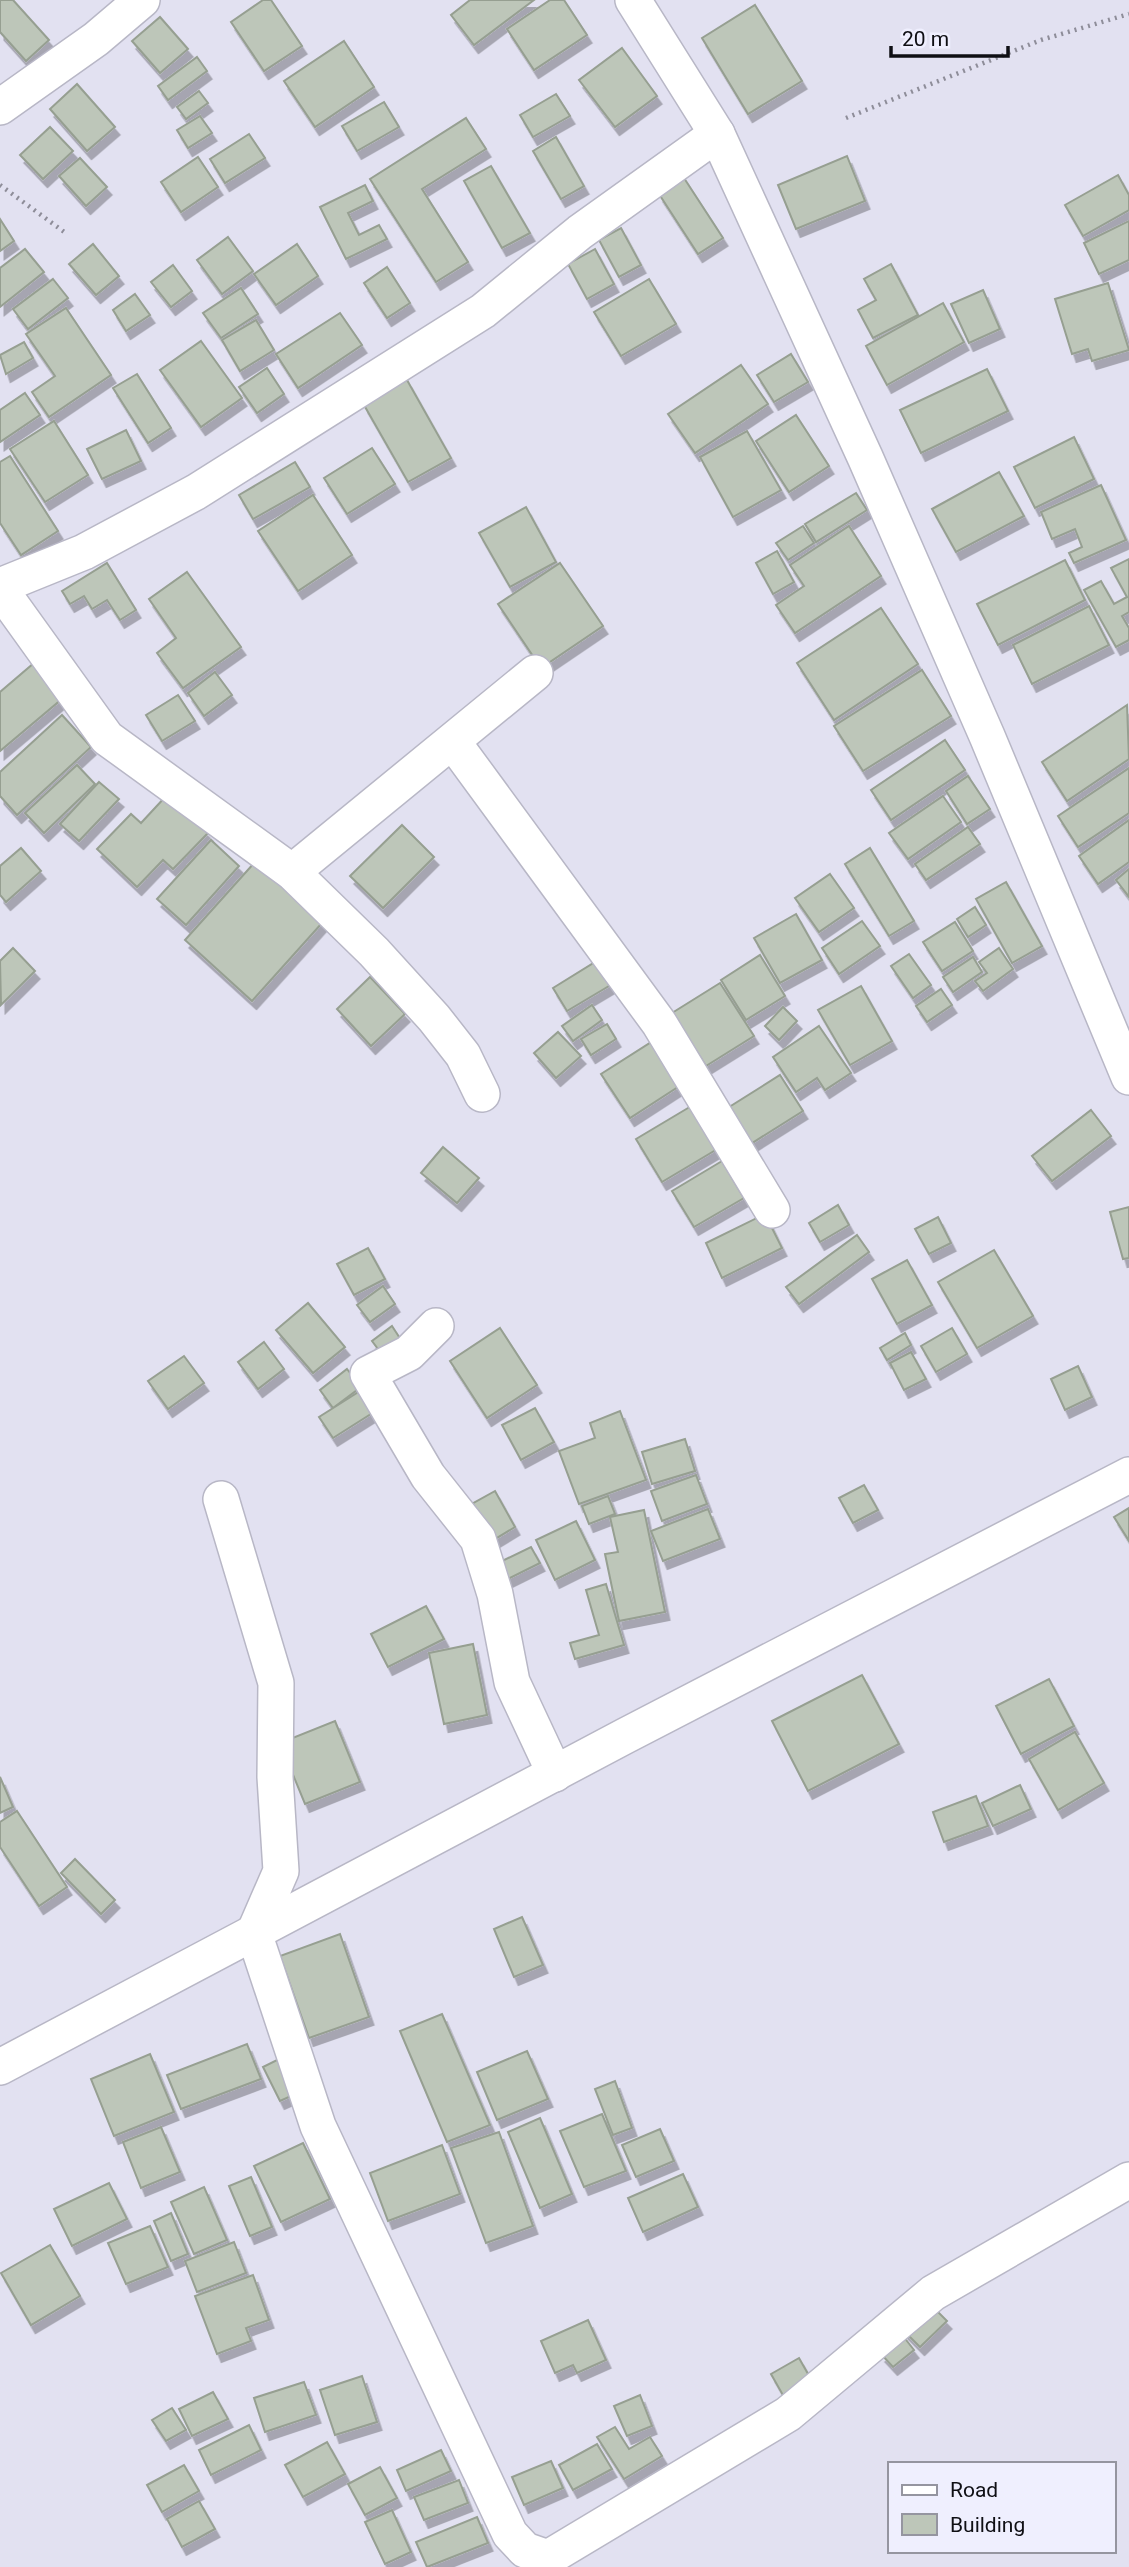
<svg xmlns="http://www.w3.org/2000/svg" width="1129" height="2567" font-family="Roboto,sans-serif">
<defs>
<filter id="shadow"><feDropShadow dx="4.5" dy="8" stdDeviation="0" flood-color="#0004"/></filter>
</defs>
<rect width="100%" height="100%" fill="#e2e1f1"/>
<g fill="#bdc6b9" stroke="#969f91" stroke-width="2" filter="url(#shadow)">
<polygon points="0,0 13,0 49,40 26,61 0,32"/>
<polygon points="263,0 271,0 302,46 264,71 231,22"/>
<polygon points="470,0 534,0 474,45 451,15"/>
<polygon points="550,0 564,0 587,35 534,70 507,29"/>
<polygon points="755,5 802,81 748,114 702,38"/>
<polygon points="160,17 188,49 160,73 132,41"/>
<polygon points="344,41 374,87 315,127 284,81"/>
<polygon points="622,48 657,96 615,127 579,80"/>
<polygon points="197,57 207,71 168,100 158,86"/>
<polygon points="77,84 115,127 87,151 50,109"/>
<polygon points="199,91 208,103 186,119 177,107"/>
<polygon points="556,94 570,116 533,137 520,115"/>
<polygon points="384,102 399,127 357,151 342,126"/>
<polygon points="200,116 212,133 188,148 177,130"/>
<polygon points="466,118 486,149 422,189 468,262 436,282 370,179"/>
<polygon points="50,127 73,151 43,179 20,155"/>
<polygon points="249,134 265,158 225,183 210,159"/>
<polygon points="556,137 584,186 561,199 533,151"/>
<polygon points="847,156 865,201 796,229 778,185"/>
<polygon points="198,157 218,187 181,212 161,182"/>
<polygon points="80,158 107,187 86,206 59,176"/>
<polygon points="491,166 530,233 502,248 464,181"/>
<polygon points="1118,175 1129,195 1129,210 1083,236 1065,205"/>
<polygon points="684,178 723,238 698,254 659,194"/>
<polygon points="365,185 373,201 348,213 359,235 379,225 387,239 346,259 320,207"/>
<polygon points="0,219 14,241 0,251"/>
<polygon points="1129,221 1129,260 1099,274 1084,243"/>
<polygon points="621,228 641,265 619,277 599,240"/>
<polygon points="228,237 253,271 222,294 197,260"/>
<polygon points="93,244 119,276 96,295 69,264"/>
<polygon points="297,244 318,276 276,305 254,274"/>
<polygon points="25,249 44,272 0,307 0,268"/>
<polygon points="595,249 614,284 587,299 568,264"/>
<polygon points="891,264 918,315 873,338 858,310 876,300 864,279"/>
<polygon points="173,265 192,291 171,307 151,282"/>
<polygon points="387,267 410,303 387,318 364,283"/>
<polygon points="53,279 68,298 28,329 13,309"/>
<polygon points="649,279 676,324 621,356 594,312"/>
<polygon points="1108,283 1129,350 1092,361 1088,349 1072,354 1055,299"/>
<polygon points="241,288 258,314 221,338 203,313"/>
<polygon points="983,290 1000,329 969,343 951,304"/>
<polygon points="135,294 150,315 126,331 113,310"/>
<polygon points="943,303 964,342 887,385 866,346"/>
<polygon points="66,308 111,375 49,417 32,392 55,376 26,334"/>
<polygon points="340,313 362,345 298,388 276,354"/>
<polygon points="256,320 274,350 240,371 222,340"/>
<polygon points="201,341 242,398 201,427 160,370"/>
<polygon points="24,342 33,358 6,374 0,355"/>
<polygon points="791,354 808,382 774,402 757,375"/>
<polygon points="741,365 768,404 695,453 668,414"/>
<polygon points="267,368 284,394 257,413 239,387"/>
<polygon points="987,369 1008,411 921,453 900,410"/>
<polygon points="137,374 171,428 148,443 113,388"/>
<polygon points="407,380 451,458 408,482 364,405"/>
<polygon points="25,393 40,415 0,442 0,410"/>
<polygon points="796,415 829,466 789,492 756,441"/>
<polygon points="54,421 88,475 45,502 10,449"/>
<polygon points="126,430 141,461 102,479 87,449"/>
<polygon points="747,431 781,490 733,517 700,457"/>
<polygon points="1074,437 1094,479 1035,508 1014,467"/>
<polygon points="372,448 395,484 347,514 324,478"/>
<polygon points="10,456 58,531 21,555 0,523 0,462"/>
<polygon points="295,462 310,487 253,519 239,495"/>
<polygon points="999,472 1024,516 956,552 932,509"/>
<polygon points="1101,485 1126,540 1074,563 1069,553 1082,547 1075,529 1052,539 1041,512"/>
<polygon points="856,493 867,510 816,542 805,524"/>
<polygon points="313,495 352,555 298,591 258,531"/>
<polygon points="526,507 556,562 510,587 479,533"/>
<polygon points="803,526 814,543 788,560 776,543"/>
<polygon points="849,526 881,576 795,633 776,605 804,586 790,565"/>
<polygon points="777,551 794,582 773,594 756,563"/>
<polygon points="1129,559 1129,612 1122,616 1129,628 1129,640 1116,647 1084,590 1101,581 1114,604 1127,597 1111,568"/>
<polygon points="1065,560 1085,600 998,645 977,604"/>
<polygon points="107,563 136,610 120,620 107,600 92,609 84,596 70,604 62,591"/>
<polygon points="560,563 603,626 541,668 498,604"/>
<polygon points="187,572 241,647 183,688 157,653 176,638 149,599"/>
<polygon points="1089,606 1109,645 1032,684 1013,645"/>
<polygon points="881,608 918,664 834,720 797,663"/>
<polygon points="34,663 63,698 0,751 0,692"/>
<polygon points="922,670 951,716 863,771 834,726"/>
<polygon points="215,672 232,695 204,716 188,693"/>
<polygon points="178,695 195,721 162,741 146,715"/>
<polygon points="1127,705 1129,759 1067,801 1042,762"/>
<polygon points="62,715 91,747 17,815 0,796 0,772"/>
<polygon points="945,740 965,770 891,820 871,790"/>
<polygon points="77,765 95,784 44,833 25,813"/>
<polygon points="1129,768 1129,813 1078,847 1058,816"/>
<polygon points="968,776 990,809 967,824 946,791"/>
<polygon points="99,782 119,799 79,841 60,824"/>
<polygon points="167,795 208,833 173,869 163,860 137,887 97,849 131,814 141,823"/>
<polygon points="943,796 961,822 908,859 889,833"/>
<polygon points="1129,820 1129,862 1098,884 1079,856"/>
<polygon points="402,825 434,857 383,908 350,876"/>
<polygon points="968,827 980,844 926,880 915,864"/>
<polygon points="211,840 239,866 186,925 157,899"/>
<polygon points="21,848 41,871 6,902 0,895 0,866"/>
<polygon points="870,848 914,921 889,936 845,864"/>
<polygon points="255,862 322,923 252,1001 185,940"/>
<polygon points="1129,869 1129,897 1116,880"/>
<polygon points="830,874 854,908 819,932 795,898"/>
<polygon points="1006,882 1042,946 1012,963 976,899"/>
<polygon points="975,907 986,925 968,937 957,919"/>
<polygon points="796,914 822,960 780,983 754,938"/>
<polygon points="862,921 880,946 839,974 822,948"/>
<polygon points="955,922 973,951 942,971 923,942"/>
<polygon points="13,948 35,971 1,1005 0,961"/>
<polygon points="999,948 1013,969 983,991 975,981 987,973 979,962"/>
<polygon points="909,954 931,985 913,998 891,966"/>
<polygon points="760,955 785,996 746,1020 721,980"/>
<polygon points="973,957 982,972 953,992 943,977"/>
<polygon points="600,959 614,983 567,1011 553,988"/>
<polygon points="370,977 405,1014 371,1046 337,1009"/>
<polygon points="720,983 754,1036 706,1066 672,1013"/>
<polygon points="861,986 892,1041 850,1065 818,1010"/>
<polygon points="941,989 952,1005 927,1022 916,1006"/>
<polygon points="592,1005 602,1020 573,1041 562,1026"/>
<polygon points="783,1007 797,1021 779,1040 765,1026"/>
<polygon points="607,1024 616,1039 591,1055 581,1039"/>
<polygon points="819,1026 851,1073 825,1090 817,1078 796,1092 773,1057"/>
<polygon points="558,1032 581,1056 556,1078 534,1053"/>
<polygon points="653,1041 681,1085 630,1118 601,1074"/>
<polygon points="780,1075 803,1111 749,1145 726,1109"/>
<polygon points="693,1105 719,1148 662,1182 636,1139"/>
<polygon points="1091,1110 1111,1136 1052,1181 1032,1156"/>
<polygon points="443,1147 479,1178 457,1203 421,1173"/>
<polygon points="722,1161 744,1198 694,1227 672,1191"/>
<polygon points="838,1205 849,1225 820,1242 809,1223"/>
<polygon points="1129,1207 1129,1258 1123,1259 1110,1212"/>
<polygon points="765,1214 782,1248 722,1278 706,1243"/>
<polygon points="938,1217 951,1243 929,1254 915,1229"/>
<polygon points="857,1235 869,1252 799,1304 786,1287"/>
<polygon points="368,1248 385,1279 354,1295 337,1264"/>
<polygon points="994,1250 1033,1316 977,1348 938,1282"/>
<polygon points="907,1260 932,1305 897,1324 872,1279"/>
<polygon points="383,1286 395,1304 370,1322 357,1305"/>
<polygon points="308,1303 345,1347 313,1373 276,1330"/>
<polygon points="392,1326 403,1343 384,1357 372,1341"/>
<polygon points="500,1328 537,1385 487,1418 450,1361"/>
<polygon points="952,1328 967,1354 936,1372 921,1346"/>
<polygon points="905,1333 911,1345 887,1360 880,1348"/>
<polygon points="264,1342 284,1369 258,1389 238,1362"/>
<polygon points="911,1352 926,1379 904,1390 890,1363"/>
<polygon points="184,1356 204,1383 168,1409 148,1381"/>
<polygon points="1078,1366 1092,1397 1065,1410 1051,1379"/>
<polygon points="347,1369 361,1387 333,1408 320,1390"/>
<polygon points="360,1391 374,1412 333,1438 319,1417"/>
<polygon points="535,1408 554,1442 521,1460 502,1425"/>
<polygon points="620,1411 646,1480 579,1504 559,1451 595,1438 590,1423"/>
<polygon points="685,1439 695,1471 652,1484 642,1452"/>
<polygon points="696,1475 707,1504 662,1521 651,1491"/>
<polygon points="864,1485 878,1510 853,1523 839,1498"/>
<polygon points="495,1491 515,1527 490,1542 470,1505"/>
<polygon points="608,1496 615,1514 589,1524 582,1506"/>
<polygon points="1129,1508 1129,1541 1114,1517"/>
<polygon points="708,1509 720,1539 663,1561 651,1531"/>
<polygon points="644,1510 665,1612 619,1621 605,1554 618,1552 610,1517"/>
<polygon points="576,1521 595,1560 555,1580 536,1540"/>
<polygon points="531,1547 540,1563 504,1581 496,1564"/>
<polygon points="606,1584 624,1645 575,1659 570,1643 599,1635 586,1590"/>
<polygon points="426,1606 444,1639 388,1667 371,1634"/>
<polygon points="473,1644 487,1715 444,1724 429,1653"/>
<polygon points="862,1675 899,1744 808,1791 772,1721"/>
<polygon points="1049,1679 1074,1726 1021,1754 996,1706"/>
<polygon points="335,1721 360,1782 305,1804 280,1743"/>
<polygon points="1075,1732 1104,1783 1058,1810 1029,1759"/>
<polygon points="0,1777 13,1807 0,1813"/>
<polygon points="1020,1785 1031,1809 993,1826 982,1803"/>
<polygon points="976,1796 988,1826 944,1842 933,1812"/>
<polygon points="17,1811 67,1887 39,1906 0,1847 0,1822"/>
<polygon points="75,1859 115,1900 101,1914 61,1873"/>
<polygon points="522,1917 543,1965 514,1977 494,1929"/>
<polygon points="340,1934 369,2017 309,2038 280,1956"/>
<polygon points="442,2014 490,2125 447,2142 400,2031"/>
<polygon points="247,2044 261,2079 181,2109 167,2075"/>
<polygon points="527,2051 548,2099 497,2120 477,2072"/>
<polygon points="150,2054 174,2112 114,2136 91,2079"/>
<polygon points="283,2057 300,2092 280,2101 263,2067"/>
<polygon points="615,2081 632,2128 613,2135 595,2089"/>
<polygon points="602,2114 626,2171 584,2187 560,2131"/>
<polygon points="540,2118 572,2194 540,2208 508,2132"/>
<polygon points="161,2127 180,2172 141,2188 123,2142"/>
<polygon points="660,2129 674,2161 636,2177 622,2145"/>
<polygon points="499,2132 533,2226 486,2243 451,2148"/>
<polygon points="303,2143 330,2199 281,2222 254,2166"/>
<polygon points="442,2145 460,2194 388,2221 370,2173"/>
<polygon points="683,2174 698,2207 643,2232 628,2198"/>
<polygon points="251,2177 272,2227 250,2236 229,2186"/>
<polygon points="109,2183 127,2219 72,2246 54,2209"/>
<polygon points="204,2187 227,2240 194,2254 171,2202"/>
<polygon points="171,2213 188,2254 171,2261 154,2221"/>
<polygon points="150,2226 168,2267 126,2284 108,2243"/>
<polygon points="234,2242 246,2273 197,2292 185,2261"/>
<polygon points="50,2245 80,2296 31,2325 1,2273"/>
<polygon points="253,2275 269,2320 246,2328 251,2341 217,2354 195,2296"/>
<polygon points="935,2309 947,2321 920,2347 903,2330"/>
<polygon points="588,2320 606,2360 577,2373 573,2365 555,2373 541,2341"/>
<polygon points="903,2336 914,2350 893,2367 881,2354"/>
<polygon points="799,2358 812,2381 784,2397 771,2374"/>
<polygon points="362,2376 377,2422 335,2435 320,2390"/>
<polygon points="304,2382 316,2415 265,2432 254,2398"/>
<polygon points="213,2392 228,2419 192,2436 179,2409"/>
<polygon points="640,2395 652,2426 627,2436 614,2406"/>
<polygon points="172,2408 186,2430 166,2441 152,2420"/>
<polygon points="249,2425 261,2450 211,2475 199,2450"/>
<polygon points="615,2427 629,2449 650,2437 662,2456 624,2479 597,2437"/>
<polygon points="327,2442 345,2474 303,2497 285,2465"/>
<polygon points="597,2444 612,2469 573,2490 559,2465"/>
<polygon points="441,2450 451,2471 406,2491 397,2470"/>
<polygon points="551,2461 563,2488 524,2505 512,2477"/>
<polygon points="184,2465 199,2491 162,2512 147,2485"/>
<polygon points="380,2467 397,2498 365,2515 348,2484"/>
<polygon points="459,2480 468,2503 424,2520 414,2497"/>
<polygon points="199,2501 215,2529 182,2547 167,2519"/>
<polygon points="392,2510 411,2552 385,2564 365,2522"/>
<polygon points="477,2517 488,2543 427,2567 416,2542"/>
</g>
<g fill="none" stroke-linecap="round" stroke-linejoin="round">
<g stroke="#b8b7c6" stroke-width="38">
<g id="minor">
<polyline points="633,0 717,134 865,457 987,736 1129,1077"/>
<polyline points="0,107 96,39 142,0"/>
<polyline points="0,586 84,552 196,492 483,311 580,232 717,134"/>
<polyline points="0,589 107,738 292,872 374,952 434,1018 463,1055 482,1094"/>
<polyline points="453,742 659,1023 772,1210"/>
<polyline points="292,872 535,673"/>
<polyline points="436,1326 409,1353 368,1374 428,1476 478,1539 495,1594 512,1682 555,1774"/>
<polyline points="221,1499 276,1683 275,1777 281,1871 254,1933 318,2126 510,2534 525,2550 548,2558 788,2414 933,2293 1129,2180"/>
<polyline points="0,2067 625,1736 1129,1475"/>
</g>
</g>
<g stroke="#8e8d99" stroke-width="4.5" stroke-dasharray="2 5" stroke-linecap="butt">
<polyline points="846,118 1041,40 1129,14"/>
<polyline points="0,185 67,234"/>
</g>
<use href="#minor" stroke="#fff" stroke-width="35"/>
</g>
<rect x="888" y="2462" width="228" height="91" fill="#efeffe" stroke="#9595a0" stroke-width="2"/>
<rect x="902" y="2485" width="35" height="10" fill="#ffffff" stroke="#9595a0" stroke-width="2"/>
<text x="950" y="2497" font-size="21" fill="#0f0f14">Road</text>
<rect x="902" y="2514" width="35" height="21" fill="#bdc6b9" stroke="#9595a0" stroke-width="2"/>
<text x="950" y="2532" font-size="21" fill="#0f0f14">Building</text>
<path d="M891 46v10h117v-10" fill="none" stroke="#0f0f14" stroke-width="3.5"/>
<text x="902" y="46" font-size="21" fill="#0f0f14" stroke="#efeffe" stroke-width="5" paint-order="stroke">20 m</text>
</svg>
